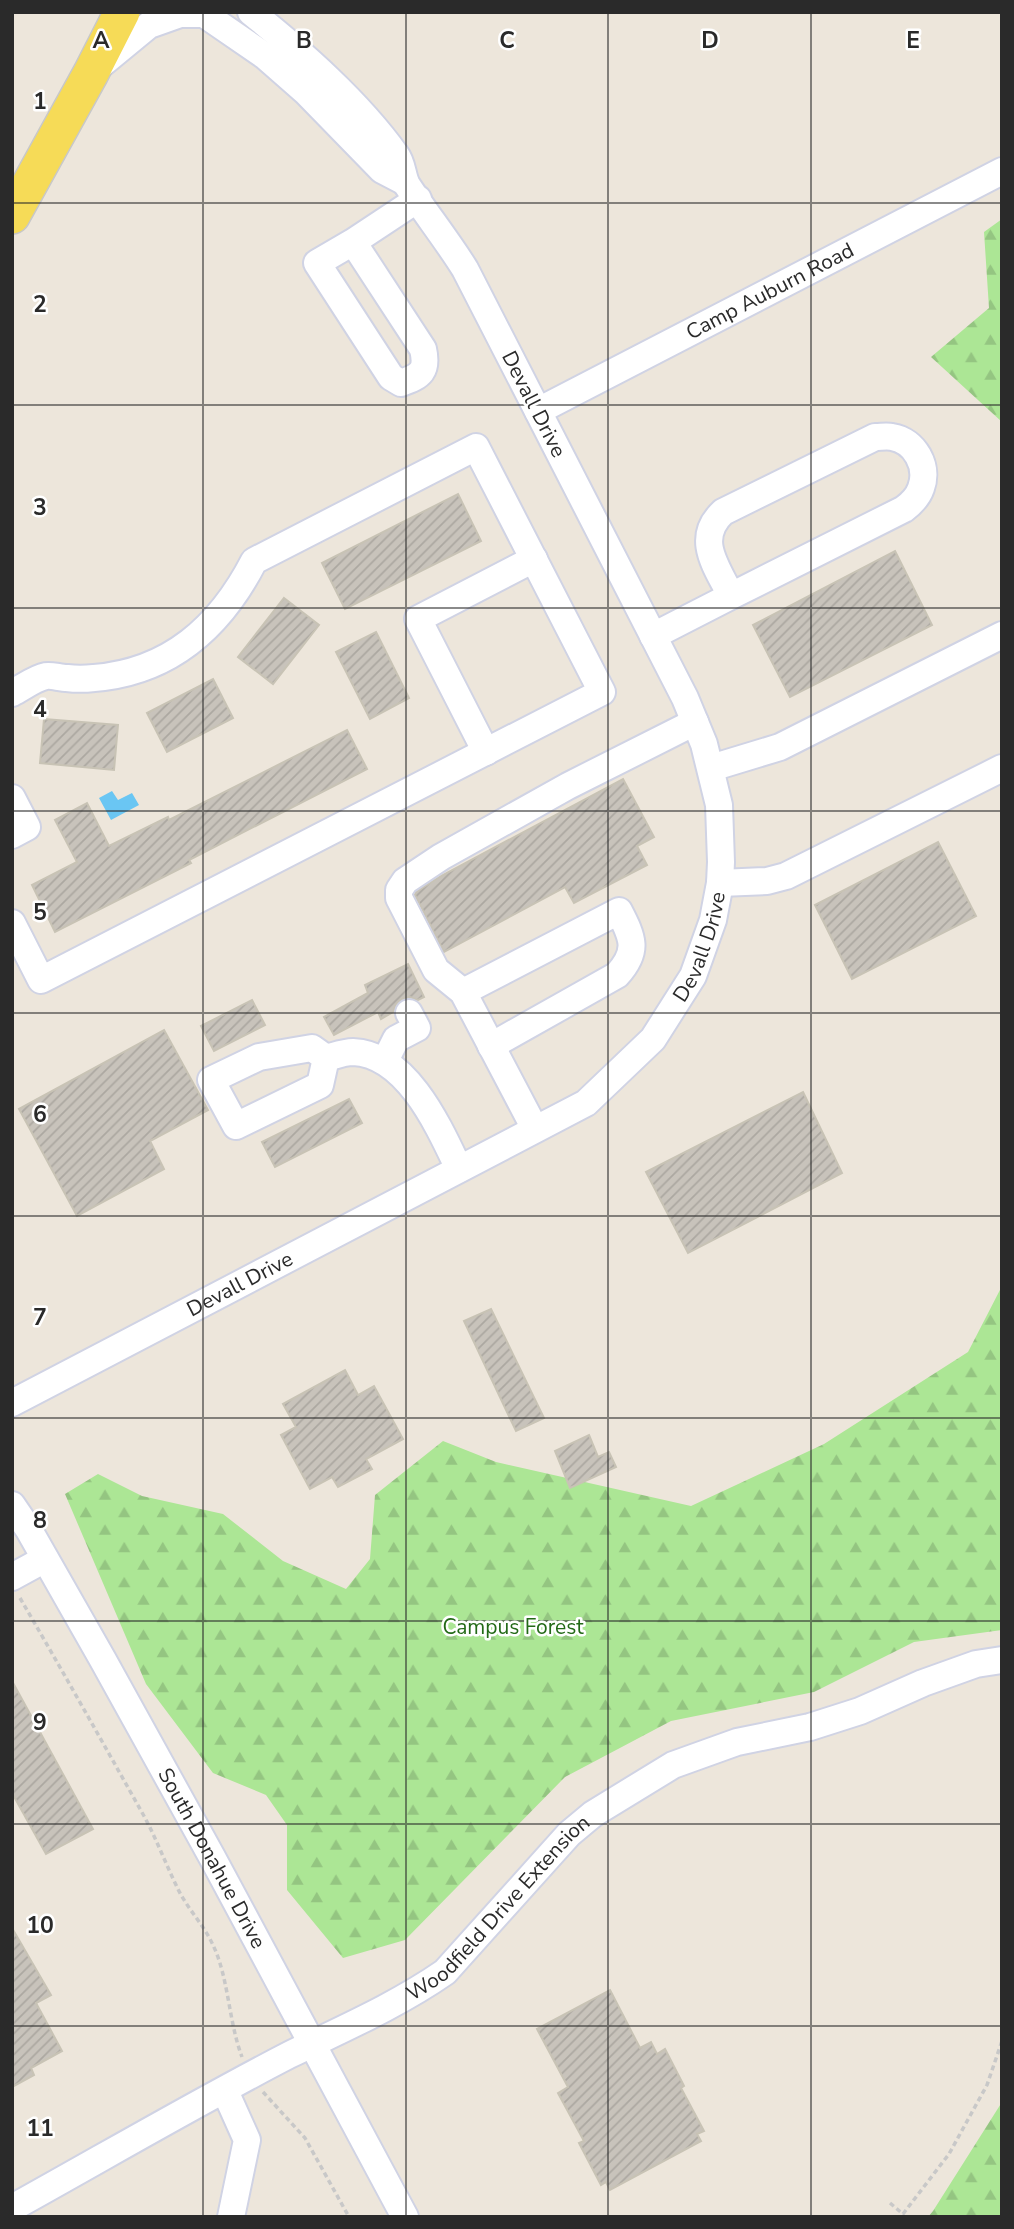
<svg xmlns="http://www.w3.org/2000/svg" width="1014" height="2229" font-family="'Nunito Sans',sans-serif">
<defs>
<pattern id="forest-firs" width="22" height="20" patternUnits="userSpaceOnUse" patternTransform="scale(1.75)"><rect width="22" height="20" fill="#ace695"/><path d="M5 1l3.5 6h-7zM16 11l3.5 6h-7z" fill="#94c581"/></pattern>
<pattern id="building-hatch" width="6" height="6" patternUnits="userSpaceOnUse" patternTransform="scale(1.75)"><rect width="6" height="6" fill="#c8c3bb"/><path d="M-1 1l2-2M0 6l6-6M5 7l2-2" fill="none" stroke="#aca8a1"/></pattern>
</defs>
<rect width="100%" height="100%" fill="#ede6db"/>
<g fill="url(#forest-firs)">
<polygon points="1002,219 1002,422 931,357 989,308 984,232"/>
<polygon points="1002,1286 1002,1630 914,1642 814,1692 671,1721 565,1777 405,1940 343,1958 287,1890 287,1825 266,1795 213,1773 146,1684 65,1494 98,1474 142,1496 223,1514 283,1561 346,1589 370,1559 375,1495 443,1441 496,1462 691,1506 824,1444 968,1352"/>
<polygon points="1002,2102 1002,2217 928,2217 933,2211"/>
</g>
<polygon fill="#6ac6f3" points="112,791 118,800 132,793 139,805 111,820 99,798"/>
<g fill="url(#building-hatch)" stroke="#c8c3b5" stroke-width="2">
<polygon points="458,494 481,541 345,609 322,563"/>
<polygon points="895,551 932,625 790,697 753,625"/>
<polygon points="284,598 319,625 273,684 238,657"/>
<polygon points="376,632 409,698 370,719 336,652"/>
<polygon points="213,679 233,718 167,752 147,713"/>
<polygon points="44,719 118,725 114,770 40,763"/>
<polygon points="347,730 367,769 189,860 191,863 55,932 32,885 77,862 55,820 87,803 109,846 168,817 169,820"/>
<polygon points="623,779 654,837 637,846 647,865 574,903 565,887 444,952 415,895 416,892 441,876"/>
<polygon points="938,842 976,916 852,979 815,905"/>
<polygon points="408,964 424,997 418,1000 410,997 402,999 396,1004 393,1012 381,1019 378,1012 334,1035 324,1017 368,993 365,985"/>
<polygon points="252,1000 265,1025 214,1051 201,1026"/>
<polygon points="164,1030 208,1110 150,1141 164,1169 77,1216 19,1109"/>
<polygon points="803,1092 842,1173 688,1253 646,1172"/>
<polygon points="349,1099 362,1123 275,1167 262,1142"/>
<polygon points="491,1309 544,1418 516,1431 464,1321"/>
<polygon points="345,1370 358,1395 374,1386 403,1439 366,1459 372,1469 338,1487 332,1477 310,1489 281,1435 296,1427 283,1404"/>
<polygon points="589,1435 598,1457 609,1452 616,1467 570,1488 555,1451"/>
<polygon points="12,1681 93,1829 46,1854 12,1793"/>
<polygon points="12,1928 51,1995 36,2003 62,2051 31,2068 34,2075 12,2087"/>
<polygon points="610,1990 640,2048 651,2042 657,2054 665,2049 684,2086 681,2088 704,2131 697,2134 701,2141 610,2190 606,2182 601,2185 579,2143 584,2141 558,2093 568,2087 537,2029"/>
</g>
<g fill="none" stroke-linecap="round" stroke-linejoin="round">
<g stroke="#d0d3e4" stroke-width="30">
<g id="minor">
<polyline points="98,67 149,25 180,14 204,14 265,56 306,92 382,170 405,182"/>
<path d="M 353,242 L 317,263 L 391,377 L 401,383 C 421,376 428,371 423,349 L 353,242 L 418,199"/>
<path id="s1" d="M 538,411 L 1002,171"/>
<path d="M 653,636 L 731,596 C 717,567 694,539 723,512 L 875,437 C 881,437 887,436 892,437 C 915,441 929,466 921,488 C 918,497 912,503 904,509 L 731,596"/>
<path d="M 12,693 C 22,688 35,678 46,676 C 52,675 60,678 67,678 C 75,679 85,679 94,678 C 170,672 220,627 254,561 L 476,447 L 602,692 L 41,980 L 12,923"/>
<polyline points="486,752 418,619 534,559"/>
<polyline points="711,768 780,747 1002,635"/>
<polyline points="12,798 27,827 12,835"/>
<polyline points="720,883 767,881 786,876 1002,768"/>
<path d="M 463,992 L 619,911 C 633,938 639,951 617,975 L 491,1046"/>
<path d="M 326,1058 L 320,1085 L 236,1126 L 211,1080 L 259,1057 L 312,1048 L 326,1058 C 334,1056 344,1052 353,1052 C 407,1054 439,1127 459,1169"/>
<polyline points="385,1061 396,1039 417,1028 409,1013"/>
<polyline points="535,1129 463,992 436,970 399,898 399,890 405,881 441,857 568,786 695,722"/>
<path id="s2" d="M 12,1403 L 586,1103 L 653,1039 L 693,976 L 713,920 L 720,883 L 721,862 L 719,805 L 704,744 L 685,698 L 465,269 C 447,240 426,214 407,185 C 402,176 403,164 396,155 C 358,102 302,53 251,12"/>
<path id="s3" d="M 12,1505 L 29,1530 L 103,1660 L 212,1857 L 405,2217"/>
<polyline points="12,1577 45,1559"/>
<polyline points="225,2091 247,2140 231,2217"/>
<path id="s4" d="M 12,2208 C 104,2157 196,2103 289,2055 C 342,2029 396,2006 445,1972 L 569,1834 L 593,1814 L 673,1765 L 737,1742 L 810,1727 L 860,1711 L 923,1683 L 976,1664 L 1002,1660"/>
</g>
</g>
<g stroke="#c8c8c8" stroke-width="38">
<polyline id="major" points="12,216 91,73 122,12"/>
</g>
<g stroke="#c8c8c8" stroke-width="3.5" stroke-dasharray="5 3.5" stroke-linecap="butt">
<path d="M 20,1598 C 62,1670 103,1743 144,1816 C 157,1840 166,1865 178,1889 C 187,1908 203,1924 212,1943 C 229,1977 228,2020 242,2057"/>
<polyline points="263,2092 305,2138 349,2217"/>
<polyline points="890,2203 903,2214 949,2154 987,2085 1002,2041"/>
</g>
<use href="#minor" stroke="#fff" stroke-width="26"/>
<use href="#major" stroke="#f6db57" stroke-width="35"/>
</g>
<path fill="none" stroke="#2a2a2a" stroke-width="2" stroke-opacity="0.55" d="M 203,12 L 203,2217M 406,12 L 406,2217M 608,12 L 608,2217M 811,12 L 811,2217M 12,203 L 1002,203M 12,405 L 1002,405M 12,608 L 1002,608M 12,811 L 1002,811M 12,1013 L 1002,1013M 12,1216 L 1002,1216M 12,1418 L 1002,1418M 12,1621 L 1002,1621M 12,1824 L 1002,1824M 12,2026 L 1002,2026"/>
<g text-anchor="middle" stroke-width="5" stroke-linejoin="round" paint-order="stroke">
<g font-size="21" fill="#2a2a2a" stroke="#fff">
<text dy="7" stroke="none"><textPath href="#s1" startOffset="261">Camp Auburn Road</textPath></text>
<text transform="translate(534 404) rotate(63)" y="7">Devall Drive</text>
<text dy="7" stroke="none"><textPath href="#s2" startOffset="845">Devall Drive</textPath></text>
<text dy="7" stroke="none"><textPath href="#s2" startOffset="257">Devall Drive</textPath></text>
<text dy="7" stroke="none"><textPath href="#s3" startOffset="406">South Donahue Drive</textPath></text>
<text dy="7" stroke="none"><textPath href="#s4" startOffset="576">Woodfield Drive Extension</textPath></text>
</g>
<g font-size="21" fill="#236a17" stroke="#fff">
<text x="513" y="1634">Campus Forest</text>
</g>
</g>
<g font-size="23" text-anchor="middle" font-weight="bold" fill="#2a2a2a" stroke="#fff" stroke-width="5" stroke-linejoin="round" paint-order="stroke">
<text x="101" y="48">A</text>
<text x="304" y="48">B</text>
<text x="507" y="48">C</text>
<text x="710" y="48">D</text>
<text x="913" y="48">E</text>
<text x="40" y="109">1</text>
<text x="40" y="312">2</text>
<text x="40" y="515">3</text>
<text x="40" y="717">4</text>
<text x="40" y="920">5</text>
<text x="40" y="1122">6</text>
<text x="40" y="1325">7</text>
<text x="40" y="1528">8</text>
<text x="40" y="1730">9</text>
<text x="40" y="1933">10</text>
<text x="40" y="2136">11</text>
</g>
<rect width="1014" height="2229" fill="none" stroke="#2a2a2a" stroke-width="28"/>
</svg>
